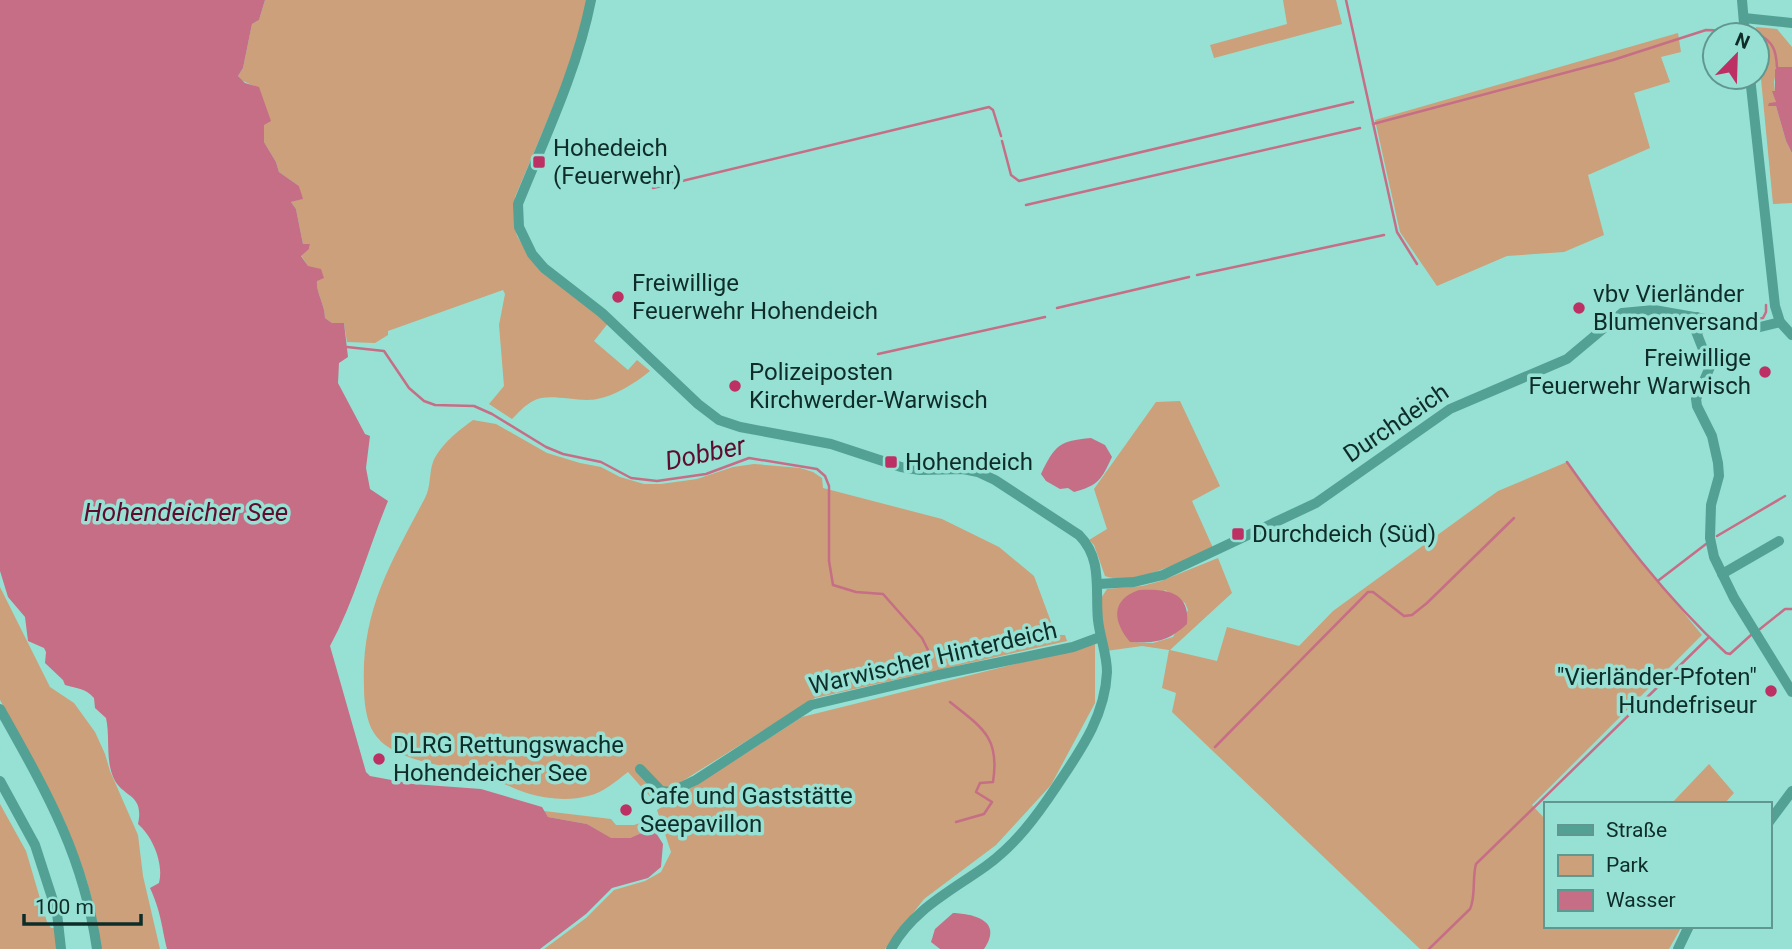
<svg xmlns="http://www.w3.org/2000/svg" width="1792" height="949" font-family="Roboto,sans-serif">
<rect width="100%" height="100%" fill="#97e0d4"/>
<g fill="#cba07a" fill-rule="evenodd">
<path d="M 265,0 L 587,0 L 582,25 L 564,81 L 515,197 L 514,223 L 517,236 L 531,259 L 609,322 L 594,341 L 628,370 L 637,360 L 650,371 C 635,383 617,395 597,399 C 579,403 548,392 533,401 C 525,405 518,413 512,419 L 489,404 L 504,386 L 499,325 L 505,294 L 503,290 L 388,331 L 388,335 L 375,343 L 347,342 L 344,323 L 332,323 L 325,318 C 325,304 316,293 317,281 L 301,255 L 309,249 L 310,244 L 303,244 L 296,209 L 291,202 L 302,199 L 299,186 L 279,172 L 276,162 L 264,142 L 264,125 L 254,86 L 241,80 L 238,76 L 243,68 L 252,24 L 259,20 Z"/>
<polygon points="1283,0 1336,0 1342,24 1214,58 1210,45 1287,24"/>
<polygon points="1756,27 1777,29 1792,47 1792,67 1777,67 1774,82 1776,102 1769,106 1776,106 1786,141 1792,153 1792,203 1773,204"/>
<polygon points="1678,33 1681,52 1661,57 1670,82 1634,93 1650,148 1588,175 1604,235 1564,252 1507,256 1437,286 1400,232 1375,120"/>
<path d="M 1180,401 L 1220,486 L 1192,501 L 1213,548 C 1185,559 1136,587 1105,576 L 1094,545 L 1089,540 L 1107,529 L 1094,489 L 1156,402 Z"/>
<path d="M 473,420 L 496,424 L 547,453 L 580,463 L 601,467 L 620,477 L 644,484 L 661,484 L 697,479 L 733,467 L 754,464 L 800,468 L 813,472 L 822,478 L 823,488 L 942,519 L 999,547 L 1034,576 L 1054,630 L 1057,635 L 1065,635 L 1067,641 L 815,698 L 673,787 L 655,802 L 628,772 C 616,781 603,793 588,796 C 570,801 547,799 530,794 C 515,790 500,781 485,776 C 453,765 394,764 374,733 C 366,721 364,701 364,687 C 361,610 391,563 425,498 C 431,487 429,473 433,462 C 440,445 459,430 473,420 Z"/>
<path d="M 1567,462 L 1612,526 L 1702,635 L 1532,805 L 1545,819 L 1545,926 L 1682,926 L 1669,949 L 1420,949 L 1172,712 L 1176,693 L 1162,688 L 1169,650 L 1142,646 L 1106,651 L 1100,600 L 1107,589 L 1142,586 L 1161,581 L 1218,558 L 1232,593 L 1170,650 L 1217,661 L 1227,627 L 1299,646 L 1333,611 L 1498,491 ZM 1165,590 L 1185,603 L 1188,610 L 1173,637 L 1153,643 L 1130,642 Z"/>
<polygon points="0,587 50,687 74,703 95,732 105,754 110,771 138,835 143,876 160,949 101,949 94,907 86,878 64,820 0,700"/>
<polygon points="1095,644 1095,703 1051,785 996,845 924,899 885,949 544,949 586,918 614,890 645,881 661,872 671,852 657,810 802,717"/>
<polygon points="1709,764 1734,793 1724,804 1671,804"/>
<polygon points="0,804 26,851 47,922 51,928 56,928 58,949 0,949"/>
<polygon points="544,811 611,819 616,825 634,825 647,821 653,828 630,838 610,838 587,824 548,817"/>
</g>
<g fill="#c66e86">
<path d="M 0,0 L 265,0 L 259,20 L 252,24 L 243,68 L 238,76 L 245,83 L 259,87 L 271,121 L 264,125 L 264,142 L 276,162 L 279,172 L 299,186 L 303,199 L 291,202 L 296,209 L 303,244 L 310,244 L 309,249 L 301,256 L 308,266 L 321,269 L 324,278 L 317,281 C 316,293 325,304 325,318 L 332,323 L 344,323 L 348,357 L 339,363 L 338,383 L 365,434 L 370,436 L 366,468 L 370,489 L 388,501 C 368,549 355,600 330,646 L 366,772 L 370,776 L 413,784 L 481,789 L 542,807 L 548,817 L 587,824 L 611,838 L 630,838 L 653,828 L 663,844 L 661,867 L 648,878 L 612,888 L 586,914 L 540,949 L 167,949 C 161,924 161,912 150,888 L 159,883 C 164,864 153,837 138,824 C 145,791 120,799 112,774 C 106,757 110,736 106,718 L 95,708 L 94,698 C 85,688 78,689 65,685 L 63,680 L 45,663 L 46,652 L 44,648 L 28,641 L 25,617 L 8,597 L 0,571 Z"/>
<polygon points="1777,67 1792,67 1792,153 1786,141 1776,106 1768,106 1769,103 1776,102 1772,91 1775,91 1775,70"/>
<path d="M 1091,438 L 1105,445 L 1112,457 C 1101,480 1099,485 1074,492 L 1068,488 L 1060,489 L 1046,481 L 1041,474 C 1055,445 1059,441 1091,438 Z"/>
<path d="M 1139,590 C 1166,589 1190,591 1187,624 C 1167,642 1156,643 1130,642 C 1113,622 1110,600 1139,590 Z"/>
<path d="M 953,913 C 975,914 1003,921 984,949 L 940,949 L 931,942 L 935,929 Z"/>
</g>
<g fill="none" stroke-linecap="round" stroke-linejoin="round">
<g stroke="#c66e86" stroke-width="2.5">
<polyline points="1346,0 1397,232 1417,264"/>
<path d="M 1757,33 C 1773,42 1776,49 1777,67"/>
<polyline points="1373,124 1613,60 1706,30 1738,31"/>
<polyline points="1002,141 1011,175 1019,181 1353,102"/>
<polyline points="653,188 989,107 993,110 1001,136"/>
<polyline points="1026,205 1360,128"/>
<polyline points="1197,275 1384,235"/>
<polyline points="1057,308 1189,277"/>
<polyline points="1746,319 1763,318 1766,312 1766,305"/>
<polyline points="1702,333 1704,325 1709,324"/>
<polyline points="347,347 384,351 409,388 424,401 435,405 474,406 492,414 546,447 563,454 601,462 631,478 657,481 706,474 749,458 817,469 825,476 829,486 829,561 833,585 856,592 883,594 922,638 932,658"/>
<polyline points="878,354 1045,317"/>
<path d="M 1567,462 C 1615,530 1665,597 1726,653 L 1730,654 L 1751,635"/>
<polyline points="1717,536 1785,496"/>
<polyline points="1659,580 1706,544"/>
<polyline points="1760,629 1785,609 1792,609"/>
<path d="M 950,702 C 983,728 1000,738 993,782 L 980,783 L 976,792 L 992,802 L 984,814 L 956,822"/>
<polyline points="1215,747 1368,592 1373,592 1404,616 1412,615 1427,603 1514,518"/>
<path d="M 1429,949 L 1470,909 C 1476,897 1472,878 1476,864 L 1709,637"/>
</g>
<g stroke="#53a095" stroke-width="10">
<path d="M 591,0 C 577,71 545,137 518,204 L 519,227 L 532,254 L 544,268 L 602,313 L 698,404 L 719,420 L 740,427 L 831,444 L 901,467 L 920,470 L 963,469 L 978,472 L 995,480 L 1079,535 C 1103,559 1095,590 1098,620 C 1100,638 1107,654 1107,672 C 1105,717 1080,751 1056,787 C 1036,817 1016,844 986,866 C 951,891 912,910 891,949"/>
<polyline points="1742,0 1745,35"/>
<polyline points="1744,18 1792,23"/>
<polyline points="1750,77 1775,306 1780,322 1792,335"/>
<polyline points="1697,317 1695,329 1710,367 1696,399 1697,406 1712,436 1718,463 1719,476 1711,505 1710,538 1714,557 1734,598 1792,692"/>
<polyline points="1722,574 1779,541"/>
<polyline points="1098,584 1134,582 1163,575 1316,503 1450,409 1567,359 1622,313 1654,310 1756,328 1780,322"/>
<path d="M 0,709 C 46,791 83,854 97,949"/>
<polyline points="640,769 661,791 671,792 696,780 811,705 938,675 1073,647 1100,637"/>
<polyline points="0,781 35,845 57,913 61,949"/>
<polyline points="1769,822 1792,791"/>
<polyline points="1678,949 1689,926"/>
</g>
</g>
<g fill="#bd3064" stroke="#97e0d4" stroke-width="2.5">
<rect x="532" y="155" width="14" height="14" rx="3.5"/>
<circle cx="618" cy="297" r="7"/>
<circle cx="1579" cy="308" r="7"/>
<circle cx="1765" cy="372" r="7"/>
<circle cx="735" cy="386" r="7"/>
<rect x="884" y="455" width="14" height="14" rx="3.5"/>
<rect x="1231" y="527" width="14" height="14" rx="3.5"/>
<circle cx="1771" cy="691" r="7"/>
<circle cx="379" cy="759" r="7"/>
<circle cx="626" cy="810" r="7"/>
</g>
<g text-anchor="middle" stroke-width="7" stroke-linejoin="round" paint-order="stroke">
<g font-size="24" fill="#0e2c28" stroke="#97e0d4" text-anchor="start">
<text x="553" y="156">Hohedeich<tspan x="553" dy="28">(Feuerwehr)</tspan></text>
<text x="632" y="291">Freiwillige<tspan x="632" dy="28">Feuerwehr Hohendeich</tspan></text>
<text x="1593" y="302">vbv Vierländer<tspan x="1593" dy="28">Blumenversand</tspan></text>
<text x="1751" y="366" text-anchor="end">Freiwillige<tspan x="1751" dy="28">Feuerwehr Warwisch</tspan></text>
<text x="749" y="380">Polizeiposten<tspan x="749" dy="28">Kirchwerder-Warwisch</tspan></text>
<text x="905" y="470">Hohendeich</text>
<text x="1252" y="542">Durchdeich (Süd)</text>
<text x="1757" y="685" text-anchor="end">"Vierländer-Pfoten"<tspan x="1757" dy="28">Hundefriseur</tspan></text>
<text x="393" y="753">DLRG Rettungswache<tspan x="393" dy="28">Hohendeicher See</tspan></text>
<text x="640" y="804">Cafe und Gaststätte<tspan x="640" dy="28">Seepavillon</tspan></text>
</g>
<g font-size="24" fill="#0e2c28" stroke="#97e0d4">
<text transform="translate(1396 423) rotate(-34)" y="8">Durchdeich</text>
<text transform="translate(933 658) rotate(-13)" y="8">Warwischer Hinterdeich</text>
</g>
<g font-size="26" font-style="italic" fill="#5f0d2e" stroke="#97e0d4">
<text transform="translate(705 453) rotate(-12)" y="9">Dobber</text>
<text x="186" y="521">Hohendeicher See</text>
</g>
</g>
<rect x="1544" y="802" width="228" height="126" fill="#97e0d4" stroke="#60988f" stroke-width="2"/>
<rect x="1558" y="825" width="35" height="10" fill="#53a095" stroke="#60988f" stroke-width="2"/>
<text x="1606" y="837" font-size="21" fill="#0e2c28">Straße</text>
<rect x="1558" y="855" width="35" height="21" fill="#cba07a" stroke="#60988f" stroke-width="2"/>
<text x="1606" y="872" font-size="21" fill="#0e2c28">Park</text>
<rect x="1558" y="890" width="35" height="21" fill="#c66e86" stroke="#60988f" stroke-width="2"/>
<text x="1606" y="907" font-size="21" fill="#0e2c28">Wasser</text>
<g transform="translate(1736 56) rotate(23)"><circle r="33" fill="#97e0d4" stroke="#60988f" stroke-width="2"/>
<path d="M0-5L12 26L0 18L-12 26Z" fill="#bd3064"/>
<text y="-10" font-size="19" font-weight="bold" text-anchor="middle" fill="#0e2c28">N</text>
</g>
<path d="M24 914v10h117v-10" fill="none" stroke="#0e2c28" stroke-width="3.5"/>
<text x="35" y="914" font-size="21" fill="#0e2c28" stroke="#97e0d4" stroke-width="5" paint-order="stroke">100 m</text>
</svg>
